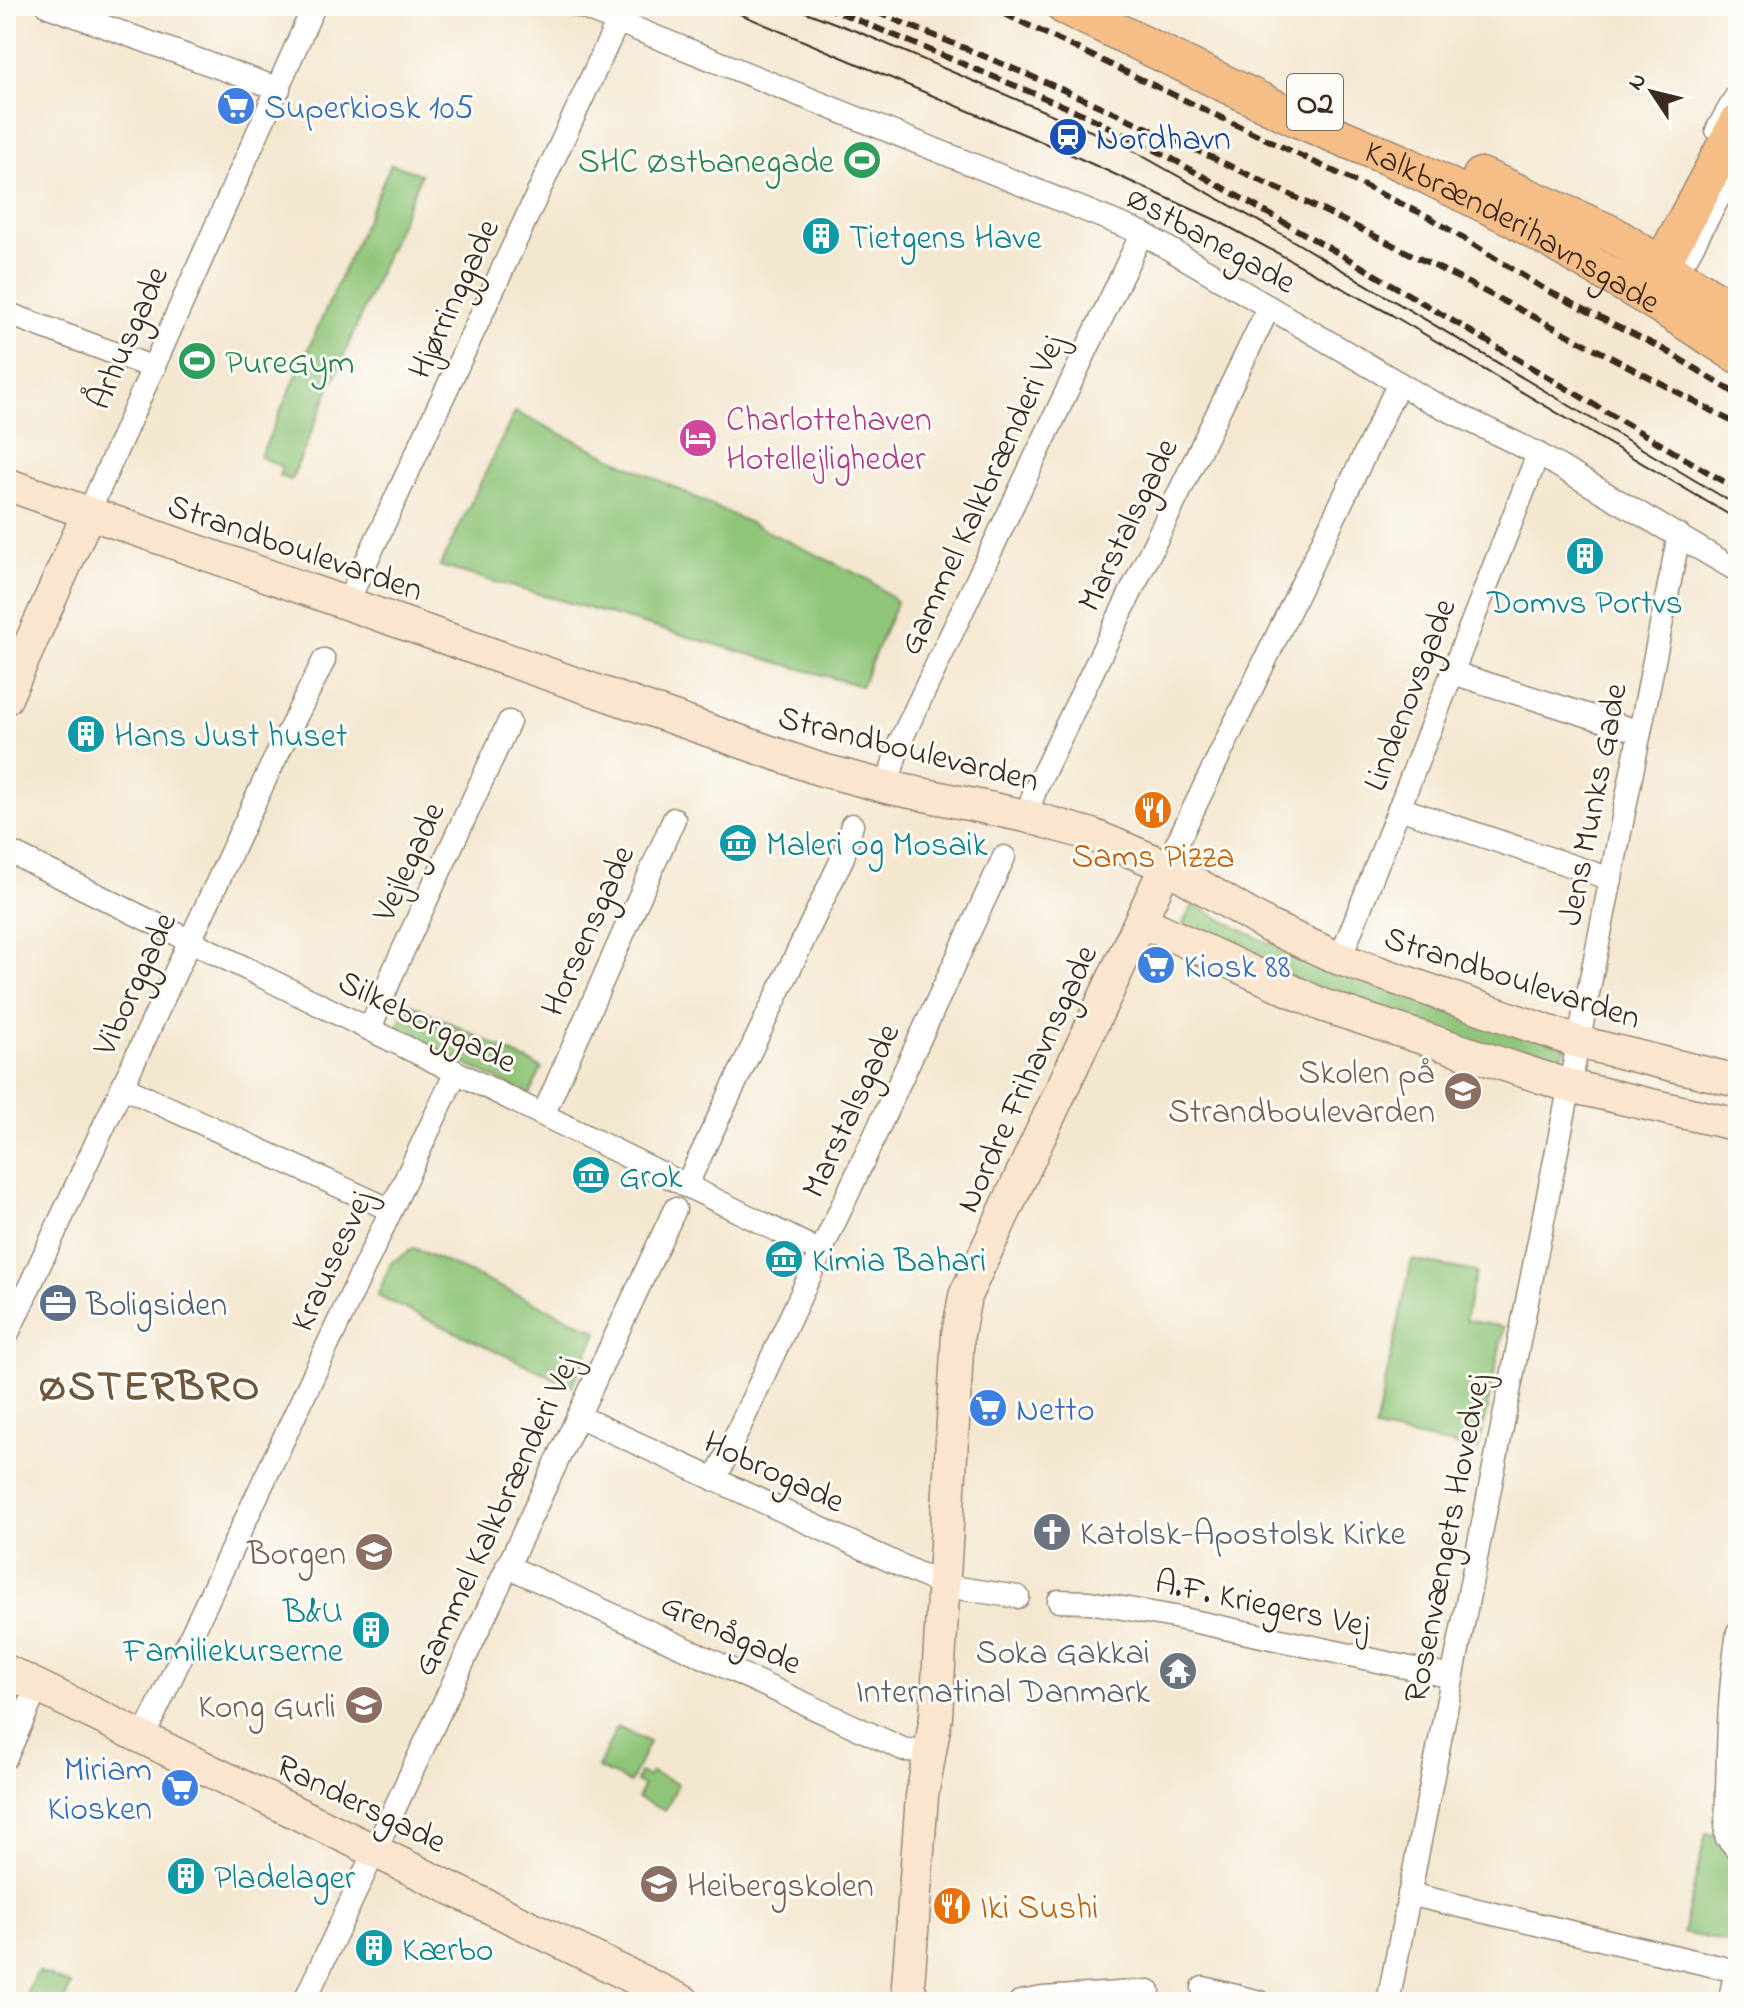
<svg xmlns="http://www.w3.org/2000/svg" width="1744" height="2008" font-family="'Indie Flower',sans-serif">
<rect width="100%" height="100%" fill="#fdfcf7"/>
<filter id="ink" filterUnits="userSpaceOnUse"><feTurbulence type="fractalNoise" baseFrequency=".0125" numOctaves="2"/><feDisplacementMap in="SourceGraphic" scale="16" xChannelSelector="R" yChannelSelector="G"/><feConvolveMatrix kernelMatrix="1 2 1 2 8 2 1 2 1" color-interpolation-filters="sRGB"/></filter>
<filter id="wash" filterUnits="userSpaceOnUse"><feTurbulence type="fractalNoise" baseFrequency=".006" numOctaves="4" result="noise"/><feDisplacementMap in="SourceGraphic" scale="32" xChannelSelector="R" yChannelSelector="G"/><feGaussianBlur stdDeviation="1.8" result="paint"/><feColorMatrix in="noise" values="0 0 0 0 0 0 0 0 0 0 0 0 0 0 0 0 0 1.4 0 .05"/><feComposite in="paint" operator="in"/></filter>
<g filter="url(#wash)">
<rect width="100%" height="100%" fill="#f4e7d0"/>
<g fill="#8fc578" stroke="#65784b" stroke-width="2">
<polygon points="391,164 421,174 291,480 279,476 282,467 260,457"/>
<polygon points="515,412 868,579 897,602 861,686 440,566"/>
<polygon points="1193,905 1264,941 1566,1047 1555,1073 1306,984 1183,923"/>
<polygon points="409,1003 542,1068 529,1095 396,1030"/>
<polygon points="414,1248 598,1331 572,1386 377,1296 391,1263"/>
<polygon points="1412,1260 1476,1272 1465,1320 1504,1327 1478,1450 1375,1429"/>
<polygon points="617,1727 649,1742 630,1783 598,1768"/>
<polygon points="651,1772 678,1784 665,1811 638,1798 643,1786 636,1782 639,1773 648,1777"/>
<polygon points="1706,1833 1715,1835 1738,1856 1738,1944 1683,1933"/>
<polygon points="38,1971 71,1985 64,2002 31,2000 27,1991"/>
</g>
</g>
<g filter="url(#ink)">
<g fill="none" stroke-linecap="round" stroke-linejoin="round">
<g stroke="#988877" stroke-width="25">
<g id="street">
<polyline points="48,6 279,89"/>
<polyline points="579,6 1142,233 1426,399 1538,454 1738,571"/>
<polyline points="1717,130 1738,93"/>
<polyline points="1687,256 1738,162"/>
<polyline points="6,313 154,368"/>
<polyline points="88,514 314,6"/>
<polyline points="347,603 618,21"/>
<polyline points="1453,673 1640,732"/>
<polyline points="887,787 898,746 1142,233"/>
<polyline points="1399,808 1611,879"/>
<polyline points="1026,816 1036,788 1269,307"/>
<polyline points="6,850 821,1252"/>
<polyline points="1166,866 1399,383"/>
<polyline points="1340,959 1538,454"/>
<polyline points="370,1029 393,972 509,722"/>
<polyline points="123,1087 391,1210"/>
<polyline points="543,1115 674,819"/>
<polyline points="686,1186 843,857 852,825"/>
<polyline points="6,1337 268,773 324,660"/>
<polyline points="578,1416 945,1586 1018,1597"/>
<polyline points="715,1480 1004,857"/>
<polyline points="507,1566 905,1750 930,1751"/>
<polyline points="1059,1601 1089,1602 1174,1617 1452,1677"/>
<path d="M 1738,1632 C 1727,1699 1728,1768 1726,1836 L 1738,1850"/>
<polyline points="143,1738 456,1072"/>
<polyline points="6,1757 38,1686"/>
<polyline points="1409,1894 1736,1971 1729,2002"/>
<polyline points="1203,1988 1260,2002"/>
<polyline points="304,2002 675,1209"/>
<polyline points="1020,2002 1043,1998 1149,1991"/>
<polyline points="1388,2002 1679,535"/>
</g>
</g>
<g stroke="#988877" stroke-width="35">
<g id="secondary">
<polyline points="6,484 819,769 887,787 1026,816 1092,835 1166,866 1268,926 1340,959 1578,1042 1738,1081"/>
<polyline points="6,698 88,514"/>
<polyline points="1141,921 1322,1005 1569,1086 1738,1125"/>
<polyline points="6,1671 684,2002"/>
<polyline points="914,2002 908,1986 922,1796 936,1717 958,1334 965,1296 1166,866"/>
</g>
</g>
<g stroke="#988877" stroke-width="39">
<g id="primary">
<path id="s1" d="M 1064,6 L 1298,119 L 1402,163 L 1513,218 L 1660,305 L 1738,355"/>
<polyline points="1481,176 1612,234 1738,314"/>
<polyline points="1657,285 1657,275 1662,264 1738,122"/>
</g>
</g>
<use href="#street" stroke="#fff" stroke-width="22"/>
<use href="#secondary" stroke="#fbe5cf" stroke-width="32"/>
<use href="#primary" stroke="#f6be87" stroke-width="36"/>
<g stroke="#3b2a1e" stroke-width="2">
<polyline points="721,6 1061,150 1218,221 1392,315 1738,520"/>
<polyline points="790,6 861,33 1121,144 1285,236 1738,506"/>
</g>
<g stroke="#3b2a1e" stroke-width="6" stroke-dasharray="12 6" stroke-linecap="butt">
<polyline points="824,6 1083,114 1167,156 1352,261 1738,490"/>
<path d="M 860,6 C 1163,124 1452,271 1738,425"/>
<polyline points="988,6 1429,217 1546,290 1665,350 1738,395"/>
</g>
</g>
</g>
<defs>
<g id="supermarket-disc" transform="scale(2)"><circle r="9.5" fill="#3f7fe0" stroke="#fdfcf7"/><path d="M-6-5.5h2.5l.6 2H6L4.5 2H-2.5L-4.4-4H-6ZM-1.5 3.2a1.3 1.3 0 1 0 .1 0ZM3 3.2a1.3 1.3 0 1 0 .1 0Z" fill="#fff"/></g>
<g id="station-disc" transform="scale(2)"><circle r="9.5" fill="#1a4fb4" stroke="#fdfcf7"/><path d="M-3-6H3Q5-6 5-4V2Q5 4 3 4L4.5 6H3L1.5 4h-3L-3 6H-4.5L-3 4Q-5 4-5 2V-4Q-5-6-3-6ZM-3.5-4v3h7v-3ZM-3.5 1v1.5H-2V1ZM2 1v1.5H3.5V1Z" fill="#fff"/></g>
<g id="stadium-disc" transform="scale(2)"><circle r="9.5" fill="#2e9e5b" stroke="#fdfcf7"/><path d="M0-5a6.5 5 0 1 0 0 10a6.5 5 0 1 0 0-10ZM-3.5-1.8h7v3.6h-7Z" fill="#fff"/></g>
<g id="building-disc" transform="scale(2)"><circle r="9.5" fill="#0f9aa8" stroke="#fdfcf7"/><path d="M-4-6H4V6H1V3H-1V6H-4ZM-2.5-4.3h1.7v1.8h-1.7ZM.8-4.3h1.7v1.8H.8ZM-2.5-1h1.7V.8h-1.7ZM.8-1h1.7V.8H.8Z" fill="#fff"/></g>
<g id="hotel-disc" transform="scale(2)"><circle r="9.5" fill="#d1479c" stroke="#fdfcf7"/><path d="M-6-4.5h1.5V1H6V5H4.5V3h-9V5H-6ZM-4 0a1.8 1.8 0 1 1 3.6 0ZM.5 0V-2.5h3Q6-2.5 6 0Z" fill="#fff"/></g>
<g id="restaurant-disc" transform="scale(2)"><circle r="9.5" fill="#e8710a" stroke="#fdfcf7"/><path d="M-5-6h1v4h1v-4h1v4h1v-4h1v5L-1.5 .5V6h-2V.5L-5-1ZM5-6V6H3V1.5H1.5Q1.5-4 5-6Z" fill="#fff"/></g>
<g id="museum-disc" transform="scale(2)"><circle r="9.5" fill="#0f9aa8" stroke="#fdfcf7"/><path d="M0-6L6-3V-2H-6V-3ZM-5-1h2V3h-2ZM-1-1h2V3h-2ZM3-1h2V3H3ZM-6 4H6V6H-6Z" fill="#fff"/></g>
<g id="school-disc" transform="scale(2)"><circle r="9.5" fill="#8d6e63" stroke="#fdfcf7"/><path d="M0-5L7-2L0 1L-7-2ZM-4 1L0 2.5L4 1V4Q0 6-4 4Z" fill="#fff"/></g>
<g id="office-disc" transform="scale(2)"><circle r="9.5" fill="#5c6f8a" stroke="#fdfcf7"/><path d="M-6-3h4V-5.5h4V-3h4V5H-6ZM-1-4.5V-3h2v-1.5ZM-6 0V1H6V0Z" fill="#fff"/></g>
<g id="church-disc" transform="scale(2)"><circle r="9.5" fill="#6b7280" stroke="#fdfcf7"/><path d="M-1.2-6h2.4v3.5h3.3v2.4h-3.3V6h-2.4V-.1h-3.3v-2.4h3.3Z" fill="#fff"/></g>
<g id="temple-disc" transform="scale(2)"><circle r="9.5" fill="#6b7280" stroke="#fdfcf7"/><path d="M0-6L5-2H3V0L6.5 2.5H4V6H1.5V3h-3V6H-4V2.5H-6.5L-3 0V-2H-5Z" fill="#fff"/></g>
</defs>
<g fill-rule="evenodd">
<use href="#supermarket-disc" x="236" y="106"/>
<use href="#station-disc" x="1068" y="137"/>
<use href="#stadium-disc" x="862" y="160"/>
<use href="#building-disc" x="821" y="236"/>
<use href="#stadium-disc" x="197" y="361"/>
<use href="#hotel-disc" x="698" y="438"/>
<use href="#building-disc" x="1585" y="556"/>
<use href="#building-disc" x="86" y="734"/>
<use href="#restaurant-disc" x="1153" y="810"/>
<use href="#museum-disc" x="738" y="843"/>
<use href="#supermarket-disc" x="1156" y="965"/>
<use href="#school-disc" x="1463" y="1091"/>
<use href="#museum-disc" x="591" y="1175"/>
<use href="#museum-disc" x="784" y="1259"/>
<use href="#office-disc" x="58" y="1303"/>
<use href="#supermarket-disc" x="988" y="1408"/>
<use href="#church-disc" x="1052" y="1532"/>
<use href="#school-disc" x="374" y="1552"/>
<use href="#building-disc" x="371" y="1630"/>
<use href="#temple-disc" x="1178" y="1671"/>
<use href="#school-disc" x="364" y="1705"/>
<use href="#supermarket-disc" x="180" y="1788"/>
<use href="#building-disc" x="186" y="1876"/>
<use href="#school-disc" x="659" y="1884"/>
<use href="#restaurant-disc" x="952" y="1906"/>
<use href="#building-disc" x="374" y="1948"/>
</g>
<g text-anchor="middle" stroke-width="6" stroke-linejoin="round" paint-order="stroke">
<rect fill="#fdfcf7" stroke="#75695f" stroke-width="2" x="1287" y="74" width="56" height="56" rx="6"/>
<g font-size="32" font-weight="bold" fill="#3b2a1e">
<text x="1315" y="113">O2</text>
</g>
<g font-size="34" fill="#366cbe" stroke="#fdfcf7" text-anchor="start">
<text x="264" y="118">Superkiosk 105</text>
<text x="1184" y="977">Kiosk 88</text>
<text x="1016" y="1420">Netto</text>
<text x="152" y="1780" text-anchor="end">Miriam<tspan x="152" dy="39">Kiosken</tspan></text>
</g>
<g font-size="34" fill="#164399" stroke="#fdfcf7" text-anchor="start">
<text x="1096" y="149">Nordhavn</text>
</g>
<g font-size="34" fill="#27864d" stroke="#fdfcf7" text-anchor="end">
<text x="834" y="172">SHC Østbanegade</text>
<text x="225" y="373" text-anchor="start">PureGym</text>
</g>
<g font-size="34" fill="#3b2a1e" stroke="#fdfcf7">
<text dy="12" stroke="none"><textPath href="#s1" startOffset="500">Kalkbrænderihavnsgade</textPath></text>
<text transform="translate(1212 238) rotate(29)" y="12">Østbanegade</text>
<text transform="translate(452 298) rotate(-65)" y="12">Hjørringgade</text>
<text transform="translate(126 337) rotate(-66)" y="12">Århusgade</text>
<text transform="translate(980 494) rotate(-65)" y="12">Gammel Kalkbrænderi Vej</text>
<text transform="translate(1126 524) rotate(-64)" y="12">Marstalsgade</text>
<text transform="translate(296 546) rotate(19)" y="12">Strandboulevarden</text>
<text transform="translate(1408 694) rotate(-69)" y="12">Lindenovsgade</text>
<text transform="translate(909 747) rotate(14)" y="12">Strandboulevarden</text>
<text transform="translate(1591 804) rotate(-79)" y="12">Jens Munks Gade</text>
<text transform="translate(407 861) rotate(-65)" y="12">Vejlegade</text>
<text transform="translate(586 930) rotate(-66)" y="12">Horsensgade</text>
<text transform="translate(1513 976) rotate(18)" y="12">Strandboulevarden</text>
<text transform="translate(133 983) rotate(-65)" y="12">Viborggade</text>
<text transform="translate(428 1020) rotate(26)" y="12">Silkeborggade</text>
<text transform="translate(1025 1078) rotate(-65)" y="12">Nordre Frihavnsgade</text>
<text transform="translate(849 1110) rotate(-65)" y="12">Marstalsgade</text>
<text transform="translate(330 1260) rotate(-65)" y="12">Krausesvej</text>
<text transform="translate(775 1470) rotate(25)" y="12">Hobrogade</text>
<text transform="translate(494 1515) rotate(-65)" y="12">Gammel Kalkbrænderi Vej</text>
<text transform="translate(1445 1538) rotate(-79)" y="12">Rosenvængets Hovedvej</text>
<text transform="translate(1263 1602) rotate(12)" y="12">A.F. Kriegers Vej</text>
<text transform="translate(732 1632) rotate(25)" y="12">Grenågade</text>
<text transform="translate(362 1802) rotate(26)" y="12">Randersgade</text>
</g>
<g font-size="34" fill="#0d838f" stroke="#fdfcf7" text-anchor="start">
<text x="849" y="248">Tietgens Have</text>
<text x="1585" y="613" text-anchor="middle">Domvs Portvs</text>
<text x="114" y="746">Hans Just huset</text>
<text x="766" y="855">Maleri og Mosaik</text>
<text x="619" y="1187">Grok</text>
<text x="812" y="1271">Kimia Bahari</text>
<text x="343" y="1622" text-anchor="end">B&amp;U<tspan x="343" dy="39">Familiekurserne</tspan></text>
<text x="214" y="1888">Pladelager</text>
<text x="402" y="1960">Kærbo</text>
</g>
<g font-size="34" fill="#b23c85" stroke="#fdfcf7" text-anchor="start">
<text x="726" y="430">Charlottehaven<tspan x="726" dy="39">Hotellejligheder</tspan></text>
</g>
<g font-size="34" fill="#c56008" stroke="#fdfcf7">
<text x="1153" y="867">Sams Pizza</text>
<text x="980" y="1918" text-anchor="start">Iki Sushi</text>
</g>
<g font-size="34" fill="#785e54" stroke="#fdfcf7" text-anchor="end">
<text x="1435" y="1083">Skolen på<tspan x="1435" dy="39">Strandboulevarden</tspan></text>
<text x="346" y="1564">Borgen</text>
<text x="336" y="1717">Kong Gurli</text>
<text x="687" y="1896" text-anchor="start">Heibergskolen</text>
</g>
<g font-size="34" fill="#4e5e75" stroke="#fdfcf7" text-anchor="start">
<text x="86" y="1315">Boligsiden</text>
</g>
<g font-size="34" fill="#5b616d" stroke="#fdfcf7" text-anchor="start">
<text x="1080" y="1544">Katolsk-Apostolsk Kirke</text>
<text x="1150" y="1663" text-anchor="end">Soka Gakkai<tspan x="1150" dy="39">Internatinal Danmark</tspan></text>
</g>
<g font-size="42" font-weight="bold" letter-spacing="2" fill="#6f563b" stroke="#fdfcf7">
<text x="150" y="1399">ØSTERBRO</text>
</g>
</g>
<rect width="1744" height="2008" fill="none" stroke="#fdfcf7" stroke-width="32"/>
<g transform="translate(1652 92) rotate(305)" stroke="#fdfcf7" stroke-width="6" paint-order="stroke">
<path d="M0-6L14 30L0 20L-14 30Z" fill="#3b2a1e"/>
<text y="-12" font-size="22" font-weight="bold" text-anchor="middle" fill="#3b2a1e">N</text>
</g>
</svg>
